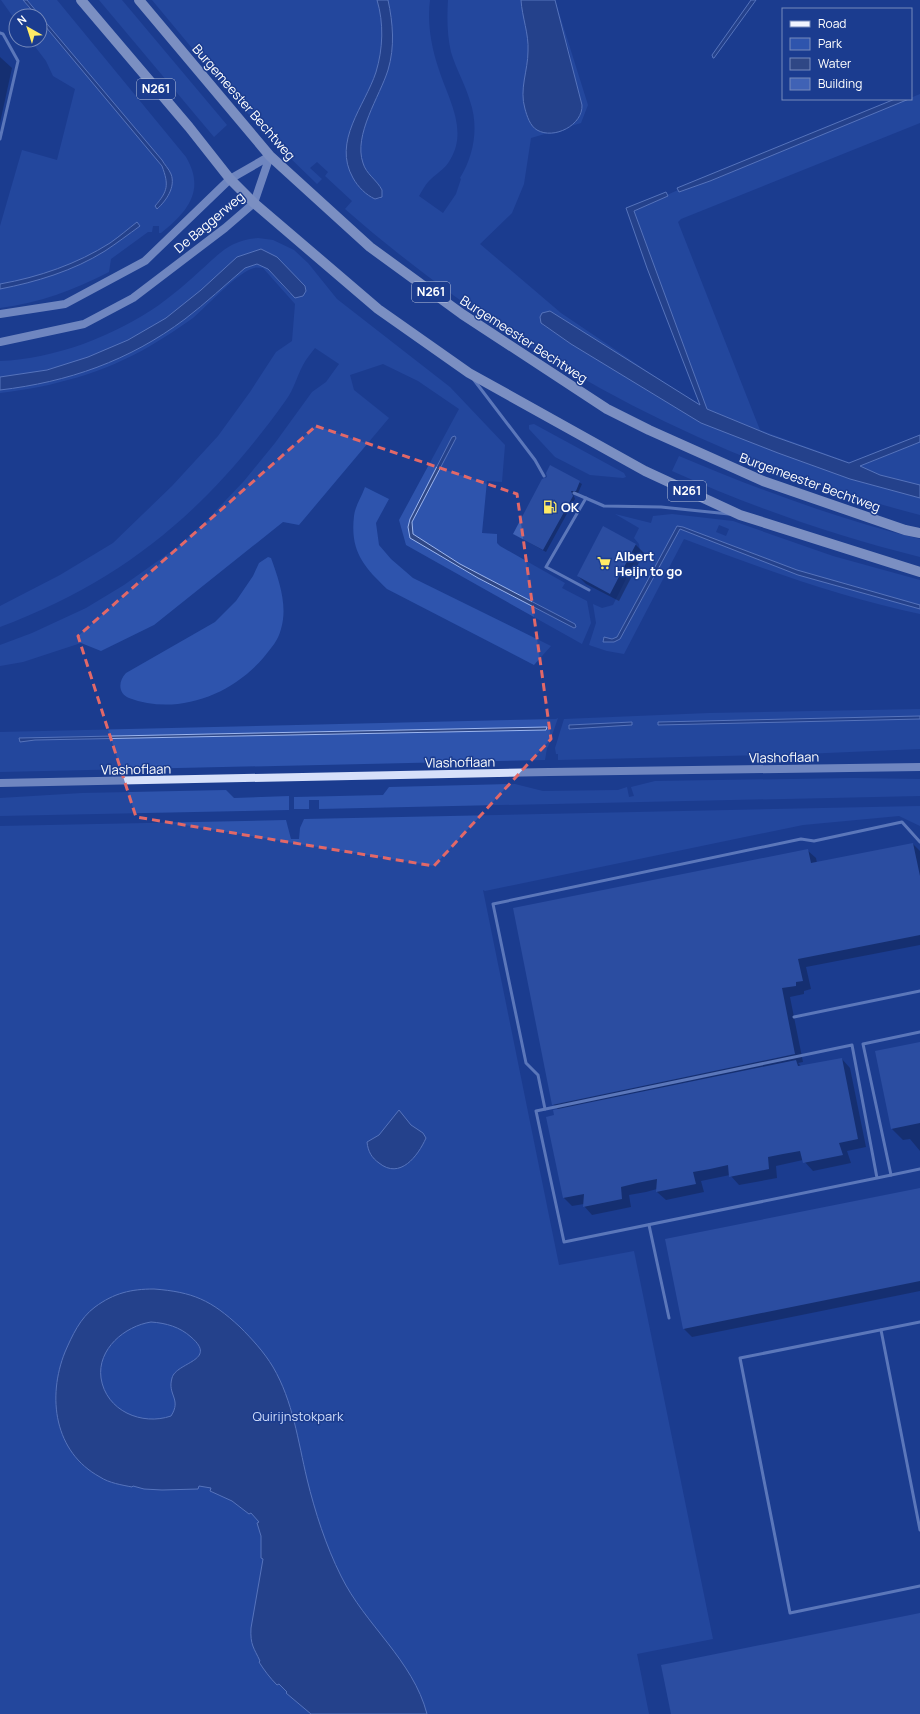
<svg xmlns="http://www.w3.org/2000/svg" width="920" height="1714" font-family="Manrope,sans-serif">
<rect width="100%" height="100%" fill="#1b3c8f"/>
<g fill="#2e54ad" fill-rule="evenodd">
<polygon points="1,0 23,0 37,16 16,16 16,21"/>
<path d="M 27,0 L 57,0 L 186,157 C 206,191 187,212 161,233 L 159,233 L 159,226 L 153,226 L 152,232 L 148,232 L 111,259 L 109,272 C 74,290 39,303 0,308 L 0,289 C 36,282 73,271 105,251 C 117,243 128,234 140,226 L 137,222 C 128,229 119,237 110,243 C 77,264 39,277 0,284 L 0,226 L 22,150 L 57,160 L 75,89 L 53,76 L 46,61 L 30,40 L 40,40 L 40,20 L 162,166 C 169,185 168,191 155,206 C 169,202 173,188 171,174 Z"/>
<polygon points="99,0 122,0 227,125 214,137"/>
<path d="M 152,0 L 377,0 C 384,23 383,49 376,72 C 364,109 331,141 356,180 C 361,188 366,195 375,199 L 380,199 L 382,190 C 377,180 366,174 363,163 C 353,135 380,96 388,70 C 395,47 393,23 388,0 L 430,0 C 427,22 431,45 438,67 C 447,97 469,129 450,160 C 446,168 437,173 431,179 C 426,183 422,191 419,196 L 443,213 L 456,194 L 461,179 L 460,178 C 474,155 479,127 470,101 C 465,84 456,69 451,52 C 447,35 447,17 448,0 L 521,0 C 523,17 529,35 528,52 C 527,81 516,100 534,127 L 548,133 L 531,138 L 524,184 L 512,213 L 480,244 L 561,313 L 678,392 L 550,311 L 542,313 L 543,325 L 571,344 L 701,423 L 778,453 L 850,479 L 920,498 L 920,515 C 706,460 512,355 345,209 L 352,201 L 325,176 L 328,172 L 317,162 L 310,168 L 322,179 L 317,184 L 283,151 L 236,101 Z"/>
<polygon points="555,0 588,105 581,123 571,126 575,122 570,54"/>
<path d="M 920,94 L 920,123 L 681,219 L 678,222 L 760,430 L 851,463 L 850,463 C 801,447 754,429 707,409 L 634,211 L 668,196 L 667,195 L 678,190 L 680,192 L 710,181 Z"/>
<path d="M 258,238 L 273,240 L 294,250 L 308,263 L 337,299 L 450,387 L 505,445 L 502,482 L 487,481 L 482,533 L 497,534 L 497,543 L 500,546 L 565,583 L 562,588 L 587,601 L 591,623 L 582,644 L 406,545 L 399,520 L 459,409 L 418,381 L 383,364 L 350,375 L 354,390 L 389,418 L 299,525 L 283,522 L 154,625 L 101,651 L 81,643 L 23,662 L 0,666 L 0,645 L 32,633 L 86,608 L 124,585 L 176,548 L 207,520 L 244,481 L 275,443 L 312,392 L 326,382 L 339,364 L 315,348 C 311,353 306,359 303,365 C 297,376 294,389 286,400 C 209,508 126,580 0,627 L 0,606 L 60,575 L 113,543 L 172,486 L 218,436 L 250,392 L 276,352 L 292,341 L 295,304 L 263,268 C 260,268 257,267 254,268 C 239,271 207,306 193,318 C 179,328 165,337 150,346 C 104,373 52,387 0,393 L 0,390 C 68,382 129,361 185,319 C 206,303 225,285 245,268 L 257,264 L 268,269 L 290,294 L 305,294 L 306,288 L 303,284 L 261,249 C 241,263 220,276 201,290 C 189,299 178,311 165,319 C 116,349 58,373 0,377 L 0,361 C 55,359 114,336 159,305 C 174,294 188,282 201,270 C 220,253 230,240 258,238 ZM 455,436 L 456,438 L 412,522 L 413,534 L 460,564 L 575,624 C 533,607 491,587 452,563 C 437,554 423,543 409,533 L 410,519 L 452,437 Z"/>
<polygon points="534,424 624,473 626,477 623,478 590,475 555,457 529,429 529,425"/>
<polygon points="920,442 920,485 880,475 860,466"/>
<path d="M 679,456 C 757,489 837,519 920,539 L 920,557 C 835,536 752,507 672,471 Z"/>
<path d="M 365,487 L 389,499 L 376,523 L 379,545 L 391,559 L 413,578 L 551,646 L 534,665 L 387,589 C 363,566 350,551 354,516 C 355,506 362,496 365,487 Z"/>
<path d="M 615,514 L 651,523 L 653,516 L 672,514 L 733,521 L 833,556 L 920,580 L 920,605 L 797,570 L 683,527 L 677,526 L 617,637 L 612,639 L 614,642 L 623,634 L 680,529 L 798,575 L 920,609 L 920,614 C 839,597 761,568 684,539 L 624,654 L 607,651 L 589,645 L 596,623 L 593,604 L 602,608 L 613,605 L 640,551 L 639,544 L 634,538 L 639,528 ZM 719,525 L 729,529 L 726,536 L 716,532 Z"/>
<path d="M 268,557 L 271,558 C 279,580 288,606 281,629 C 278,641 271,648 264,657 C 232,695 177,716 129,698 C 118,694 118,681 126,673 L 215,622 L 236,601 L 253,576 L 259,563 Z"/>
<path d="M 920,709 L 920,716 L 765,720 L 658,724 L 920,719 L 920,749 L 803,754 L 558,760 L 558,754 L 556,754 L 555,748 L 564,719 L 709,713 ZM 622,723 L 631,722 L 632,725 L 569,729 L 569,725 Z"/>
<path d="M 558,718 L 548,747 L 547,748 L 545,760 L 0,772 L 0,732 L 556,719 ZM 546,727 L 546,730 L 35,740 L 20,742 L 19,738 Z"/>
<polygon points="853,778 920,779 920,796 319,809 319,800 309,800 309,809 294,809 294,797 383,795 389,787 515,784 543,791 618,790 627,787 629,797 634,796 631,787 655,781"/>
<polygon points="226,790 234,798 289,796 289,810 0,816 0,798 82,793"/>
<polygon points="920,806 920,826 899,816 803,825 485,891 483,890 559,1265 634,1251 713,1639 637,1654 649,1714 0,1714 0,826 286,820 291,839 299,839 300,828 304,819"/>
</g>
<g fill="#2f4785" stroke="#9cb6f0" fill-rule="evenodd">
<path d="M 23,0 L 27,0 L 32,6 L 162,160 C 164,164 169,169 171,174 C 176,187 166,201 157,209 L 155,206 C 168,191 169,185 162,166 L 40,20 L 40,16 L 37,16 Z"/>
<path d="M 377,0 L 388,0 C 393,23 395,47 388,70 C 380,96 353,135 363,163 C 366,174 377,180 382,190 L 382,197 L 375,199 C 366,195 358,187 353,178 C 332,141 365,106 376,72 C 383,49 384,23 377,0 Z"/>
<path d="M 521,0 L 555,0 L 582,105 C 583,125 554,140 537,130 C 530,126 527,116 525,109 C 519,89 528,71 528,51 C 529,34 522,17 521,0 Z"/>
<polygon points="751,0 756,0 714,58 713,58 712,55"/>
<polygon points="895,99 909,99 710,181 679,192 677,188"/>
<polygon points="666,192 668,196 634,211 707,409 770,435 849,463 920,435 920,442 860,466 880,475 920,485 920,498 850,479 778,453 701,423 571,344 541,323 540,317 542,313 550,311 700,405 647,268 626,208"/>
<path d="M 137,222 L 140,226 C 129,234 117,243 105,251 C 73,271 36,282 0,289 L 0,284 C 39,277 77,264 110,243 C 120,236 128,229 137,222 Z"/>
<path d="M 261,249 L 277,257 L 305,286 L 306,291 L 303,296 L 295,298 L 268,269 L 257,264 L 245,268 C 225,285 206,303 185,319 C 129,361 68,382 0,390 L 0,377 L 47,370 L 88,357 L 128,340 L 166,318 L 201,290 L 237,257 Z"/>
<polygon points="455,436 456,438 412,522 413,534 460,564 575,624 576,627 574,628 478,578 410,538 408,527 410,519 452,437"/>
<polygon points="677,526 683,527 797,570 920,605 920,609 798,575 680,529 620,639 614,642 603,642 604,637 612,639 617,637"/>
<polygon points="920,716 920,719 658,725 658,722"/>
<polygon points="632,722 632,725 569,729 569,725"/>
<polygon points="547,727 546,730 35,740 20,742 19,738"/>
<path d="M 399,1110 L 411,1125 L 423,1133 L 426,1138 C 418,1156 400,1180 379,1163 C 372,1158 368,1152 367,1142 L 379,1135 Z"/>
<path d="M 154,1289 C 193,1292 211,1300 240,1327 C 252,1339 264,1352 273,1367 C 293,1401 298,1441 307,1479 C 315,1512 326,1546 341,1576 C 365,1625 413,1660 427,1714 L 311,1714 L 286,1693 L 287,1692 L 279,1684 L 277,1685 C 270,1678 264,1670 259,1662 L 260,1661 C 254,1648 250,1645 251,1628 L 263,1559 L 261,1558 L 261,1536 L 257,1523 L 259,1522 L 251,1513 L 249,1514 L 232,1501 L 210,1491 L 211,1488 L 199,1486 L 198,1489 L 162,1490 L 144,1489 L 133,1486 L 132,1487 C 122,1485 109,1483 100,1477 C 54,1452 47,1397 65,1352 C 72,1336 80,1318 95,1307 C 114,1293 131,1289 154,1289 ZM 151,1322 C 166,1323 180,1327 191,1337 C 219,1361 176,1362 172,1378 C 167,1395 182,1399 171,1416 C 142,1426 106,1411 101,1378 C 97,1349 125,1326 151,1322 Z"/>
</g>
<g fill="#0007">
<polygon points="0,57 12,68 0,123"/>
<polygon points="551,466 582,484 578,493 573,494 575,499 546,552 514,534 548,478"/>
<polygon points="604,528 636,545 644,553 619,601 586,584 578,576"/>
<polygon points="913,844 920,851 920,945 806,967 811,989 804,991 804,994 790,997 803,1062 798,1063 802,1067 842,1059 850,1068 866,1147 847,1151 851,1163 813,1171 803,1160 776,1166 777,1178 739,1185 730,1175 701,1181 704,1192 666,1200 657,1192 657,1189 646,1192 629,1195 631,1207 592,1215 584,1206 584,1204 572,1206 564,1198 555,1116 559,1110 553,1104 807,850 816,858 817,863"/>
<polygon points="920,1043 920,1151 910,1139 903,1140 892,1129"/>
<polygon points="920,1189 920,1291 692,1337 684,1329"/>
</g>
<g fill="#3f62b5">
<polygon points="550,465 580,481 576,491 571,491 573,496 543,550 513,534 542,479 547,477 546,473"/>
<polygon points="603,526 636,544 610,594 577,576"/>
<polygon points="913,843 920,876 920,935 798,959 803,981 796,982 796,986 782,988 795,1054 552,1105 513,908 808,849 811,863"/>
<polygon points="920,1042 920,1123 891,1129 875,1051"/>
<polygon points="842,1058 858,1139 839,1143 843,1155 803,1163 800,1151 783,1154 768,1157 769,1169 729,1177 728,1165 710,1169 693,1172 696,1184 656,1192 657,1179 637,1183 621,1187 622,1199 583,1207 584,1194 563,1198 546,1117 554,1115 553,1110 796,1060 798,1066"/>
<polygon points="920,1188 920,1281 683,1329 665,1239"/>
<polygon points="920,1613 920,1714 671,1714 661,1665"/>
</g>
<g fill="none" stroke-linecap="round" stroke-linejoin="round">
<g stroke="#a9beee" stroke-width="3">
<polyline points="0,33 3,34 18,61 0,139"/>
<polyline points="474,380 535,460 544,476"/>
<polyline points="574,493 604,506 661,507 729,514"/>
<polyline points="586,498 546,567 589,590"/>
<polyline points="794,1017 920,991"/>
<polyline points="545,1109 538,1075 526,1063 493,904 801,839 814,841 902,822 920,842"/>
<polyline points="891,1175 863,1044 920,1032"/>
<polyline points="877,1178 852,1045 536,1111 564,1242 877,1178 920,1169"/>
<polyline points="649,1225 669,1318"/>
<polyline points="920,1322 740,1358 790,1613 920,1586"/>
<polyline points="881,1330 920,1530"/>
</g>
<g stroke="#d6e0fa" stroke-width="8">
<polyline points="0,314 65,304 145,261 230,179 270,156"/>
<polyline points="0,342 84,324 133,298 225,228 254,203 270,156"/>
<polyline points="0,783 549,772 920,767"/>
</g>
<g stroke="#f0f4ff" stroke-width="10">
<polyline points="81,0 189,127 230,179 254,203 378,309 469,373 645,471 740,515 920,572"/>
<polyline points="139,0 270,156 370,247 462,314 607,409 649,430 763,481 905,530 920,533"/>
</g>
</g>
<path d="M0 0H920V1714H0ZM 316,426 L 517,494 L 551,739 L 434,866 L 136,817 L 78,636 Z" fill="#1b3c8f" fill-opacity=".55" fill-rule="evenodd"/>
<path fill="none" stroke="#e26868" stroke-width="3" stroke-dasharray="8 5" stroke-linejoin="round" d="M 316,426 L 517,494 L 551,739 L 434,866 L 136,817 L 78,636 Z"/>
<defs>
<g id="fuel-bare" transform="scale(1.08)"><path d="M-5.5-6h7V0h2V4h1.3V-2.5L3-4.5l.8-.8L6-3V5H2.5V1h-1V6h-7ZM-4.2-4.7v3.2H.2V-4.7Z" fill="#ffeb66" stroke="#1b3c8f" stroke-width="2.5" paint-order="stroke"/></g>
<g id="supermarket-bare" transform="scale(1.08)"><path d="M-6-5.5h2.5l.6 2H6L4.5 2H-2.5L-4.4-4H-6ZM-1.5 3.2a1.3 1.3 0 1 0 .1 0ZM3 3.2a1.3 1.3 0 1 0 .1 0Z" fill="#ffeb66" stroke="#1b3c8f" stroke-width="2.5" paint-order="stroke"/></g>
</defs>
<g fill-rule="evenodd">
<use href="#fuel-bare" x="550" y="507"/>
<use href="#supermarket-bare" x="604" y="563"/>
</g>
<g text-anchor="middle" stroke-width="3" stroke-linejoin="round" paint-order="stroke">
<g fill="#1b3c8f" stroke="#bbc4dd" stroke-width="1">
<rect x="137" y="79" width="38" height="20" rx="3"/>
<rect x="412" y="282" width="38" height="20" rx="3"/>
<rect x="668" y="481" width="38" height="20" rx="3"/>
</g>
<g font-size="12" font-weight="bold" fill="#fff">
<text x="156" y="93">N261</text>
<text x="431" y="296">N261</text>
<text x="687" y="495">N261</text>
</g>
<g font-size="13" fill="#fff" stroke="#1b3c8f">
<text transform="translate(244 102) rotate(49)" y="5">Burgemeester Bechtweg</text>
<text transform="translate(209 222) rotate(-40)" y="5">De Baggerweg</text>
<text transform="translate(524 339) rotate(33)" y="5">Burgemeester Bechtweg</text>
<text transform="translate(810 482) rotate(20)" y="5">Burgemeester Bechtweg</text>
<text transform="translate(784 757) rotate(-1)" y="5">Vlashoflaan</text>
<text transform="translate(460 762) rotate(-1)" y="5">Vlashoflaan</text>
<text transform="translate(136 769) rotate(-1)" y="5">Vlashoflaan</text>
</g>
<g font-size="13" font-weight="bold" fill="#fff" stroke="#1b3c8f" text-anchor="start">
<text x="561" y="512">OK</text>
<text x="615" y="561">Albert<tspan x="615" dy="15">Heijn to go</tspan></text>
</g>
<g font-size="13" fill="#cfdcfa" stroke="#1b3c8f">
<text x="298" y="1421">Quirijnstokpark</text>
</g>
</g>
<rect x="782" y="8" width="130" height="92" fill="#1b3c8f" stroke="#768abc"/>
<rect x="790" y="21" width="20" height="6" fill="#f0f4ff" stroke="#768abc"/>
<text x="818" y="28" font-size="12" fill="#ffffff">Road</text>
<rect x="790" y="38" width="20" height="12" fill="#2e54ad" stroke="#768abc"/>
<text x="818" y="48" font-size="12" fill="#ffffff">Park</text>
<rect x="790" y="58" width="20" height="12" fill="#2f4785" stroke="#768abc"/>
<text x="818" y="68" font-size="12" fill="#ffffff">Water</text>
<rect x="790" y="78" width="20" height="12" fill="#3f62b5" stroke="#768abc"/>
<text x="818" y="88" font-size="12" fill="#ffffff">Building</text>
<g transform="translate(28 28) rotate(321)"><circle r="19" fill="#1b3c8f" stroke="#768abc"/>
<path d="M0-3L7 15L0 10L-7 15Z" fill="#ffeb66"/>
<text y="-6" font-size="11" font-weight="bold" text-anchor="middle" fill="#ffffff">N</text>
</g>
</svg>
